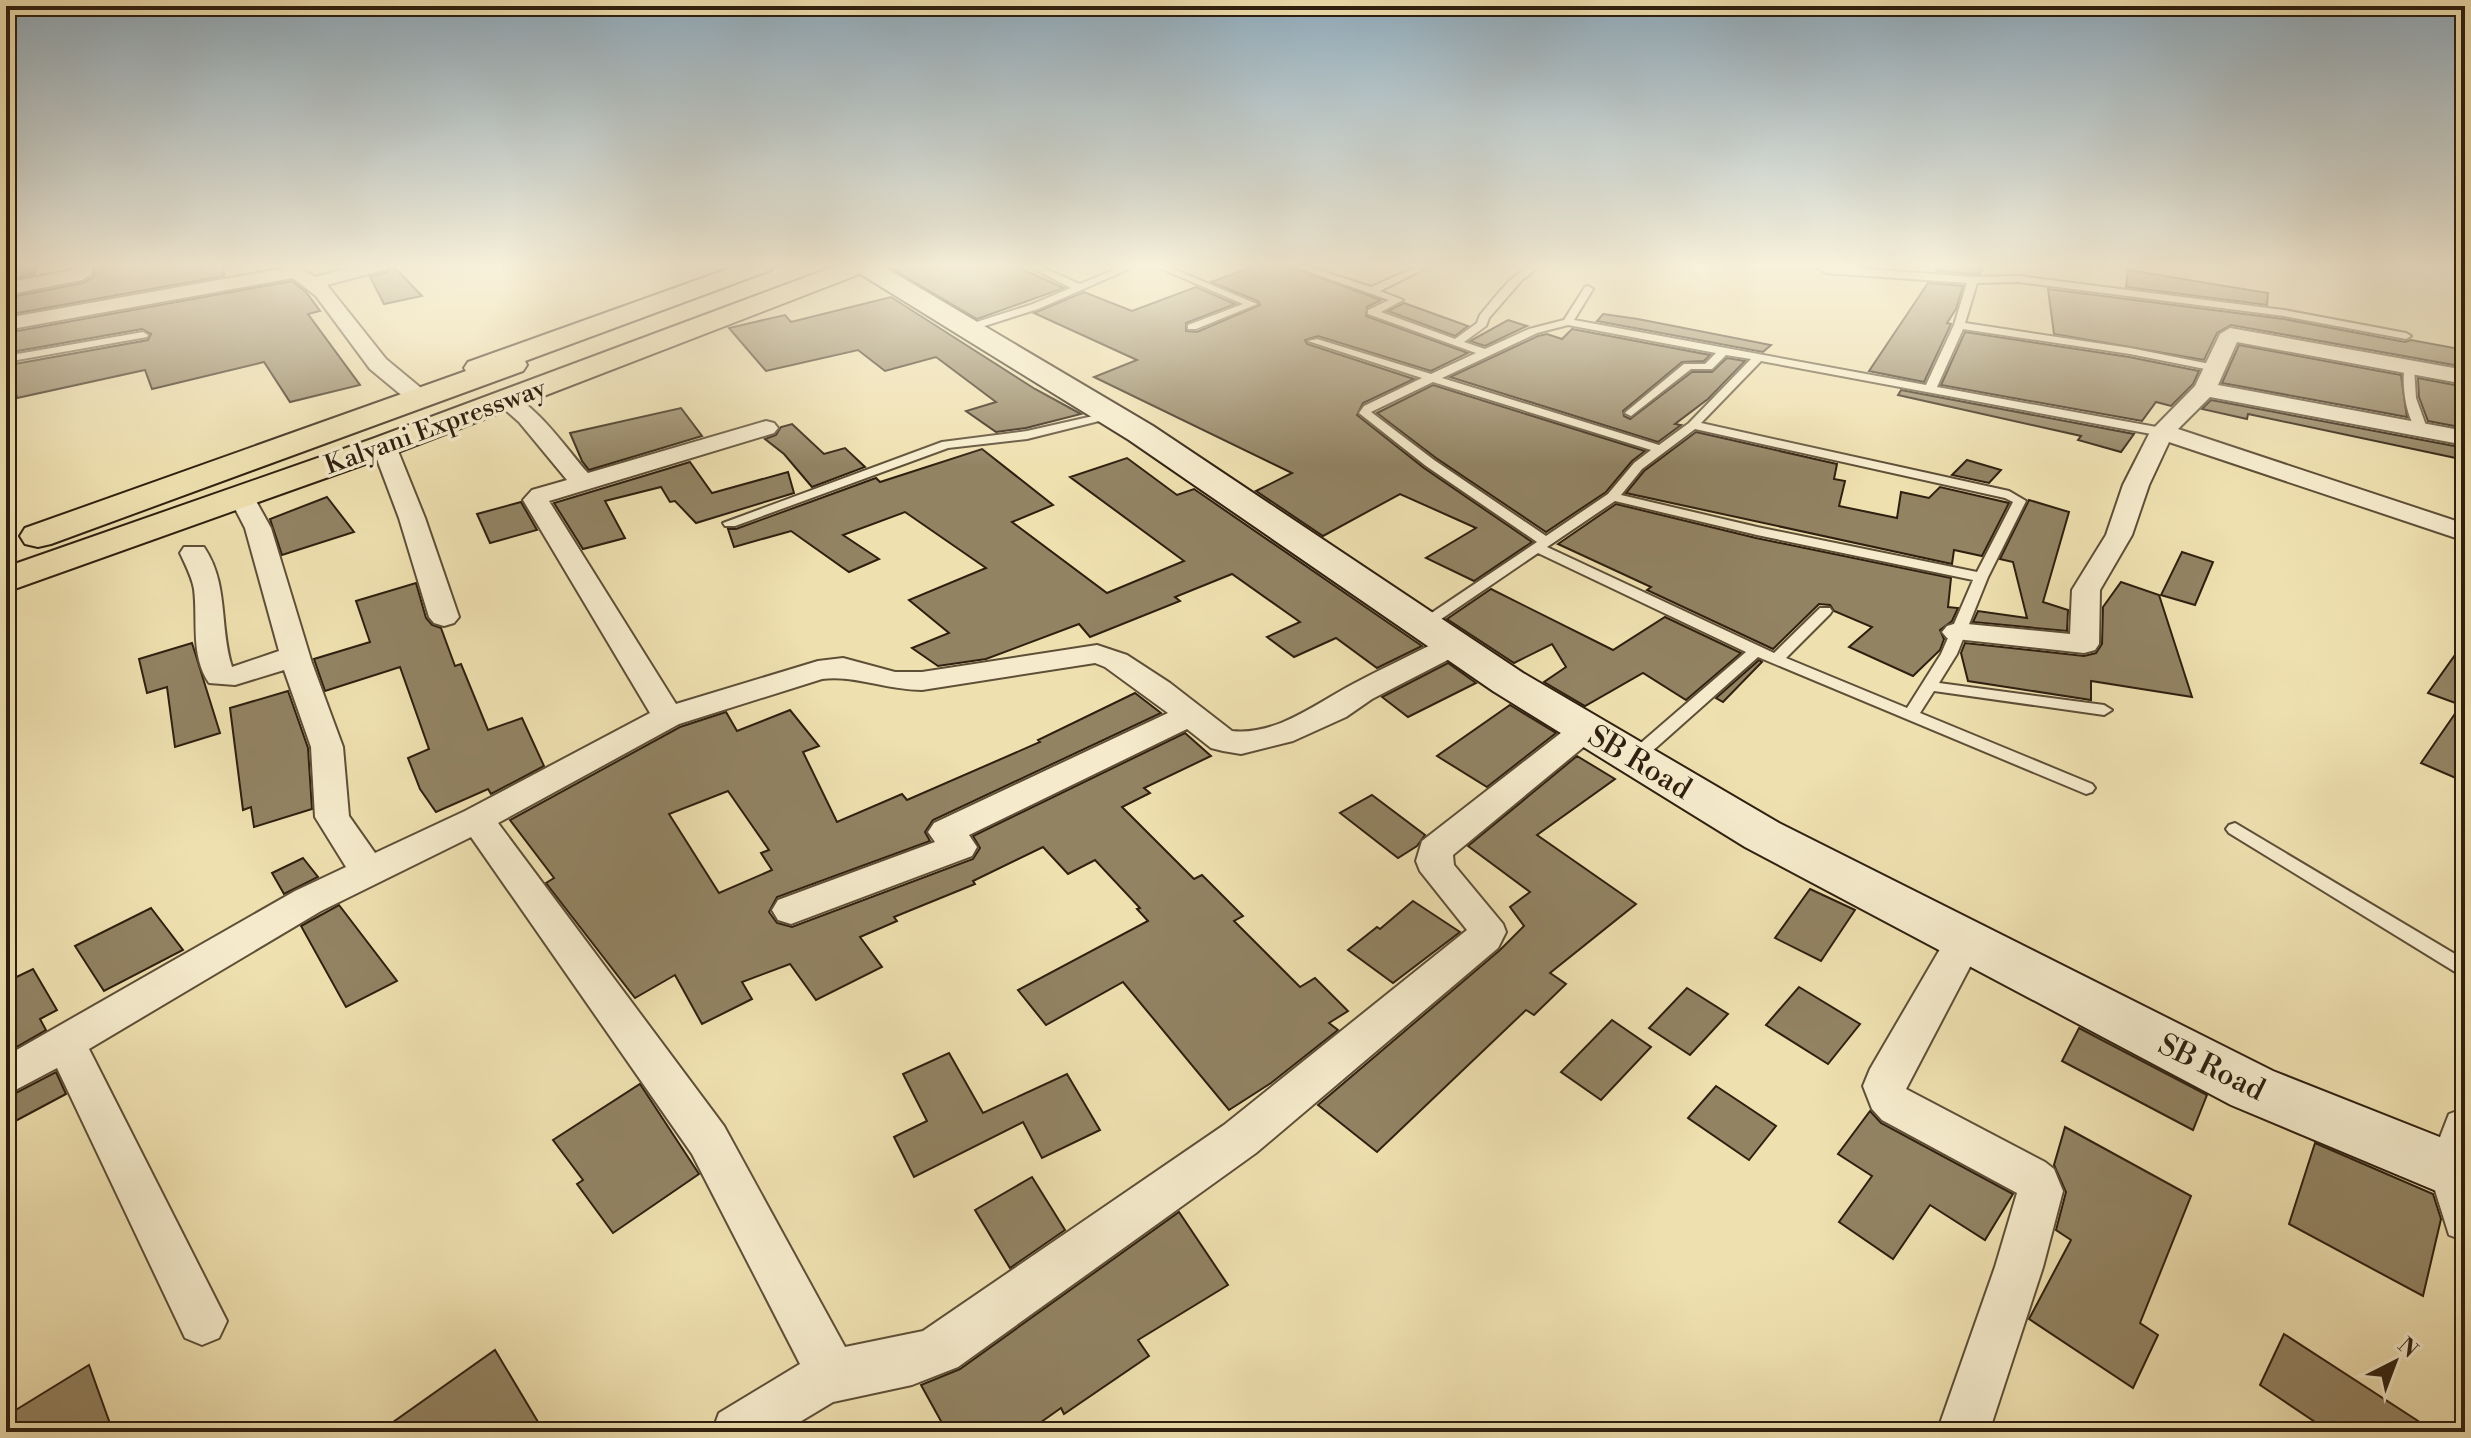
<svg xmlns="http://www.w3.org/2000/svg" width="2471" height="1438" font-family="'Libre Bodoni',serif">
<rect width="100%" height="100%" fill="#efe0b0"/>
<filter id="stains"><feTurbulence type="fractalNoise" baseFrequency=".0025" numOctaves="4"/><feColorMatrix values="0 0 0 0 .2 0 0 0 0 .09 0 0 0 0 .02 0 0 0 .5 -.17"/></filter>
<radialGradient id="worn" r=".72"><stop offset=".6" stop-color="#630" stop-opacity="0"/><stop offset="1" stop-color="#630" stop-opacity=".3"/></radialGradient>
<g fill="#928363" stroke="#2e1f0f" stroke-width="2" fill-rule="evenodd">
<polygon points="6,265 35,265 35,274 6,280"/>
<polygon points="95,265 223,265 224,276 6,315 6,298 83,283 94,277"/>
<polygon points="392,265 422,296 384,304 370,277 388,272"/>
<polygon points="886,265 1013,265 1064,288 977,319"/>
<polygon points="1257,265 1286,265 1381,300 1367,307 1366,316 1468,353 1431,371 1318,336 1305,340 1307,344 1414,379 1363,403 1357,415 1424,468 1532,542 1474,581 1426,558 1476,528 1400,494 1323,536 1256,491 1292,473 1094,377 1137,360 1034,313 1084,292 1132,311 1196,287 1235,304 1186,323 1186,331 1197,332 1260,305 1258,301 1211,282"/>
<polygon points="1941,265 1985,265 1979,274 1973,274 1936,271"/>
<polygon points="2128,270 2268,293 2267,305 2126,287"/>
<polygon points="292,281 306,292 320,311 308,314 360,385 290,402 264,362 152,389 145,370 17,398 9,365 148,340 151,334 142,329 6,353 6,333"/>
<polygon points="1928,283 1963,286 1956,309 1947,323 1951,324 1924,382 1869,371"/>
<polygon points="2048,289 2284,319 2405,342 2411,340 2465,350 2465,367 2231,325 2217,333 2204,360 2054,334"/>
<polygon points="891,297 1035,389 1081,414 1026,428 996,432 966,411 996,402 936,357 885,371 858,350 766,371 729,328 785,315 791,322"/>
<polygon points="1404,303 1468,326 1455,336 1388,311"/>
<polygon points="1603,314 1638,319 1771,345 1763,352 1597,321"/>
<polygon points="1508,320 1527,326 1485,346 1470,341"/>
<polygon points="1572,329 1710,355 1704,361 1682,362 1623,411 1624,416 1630,419 1692,372 1712,372 1727,358 1745,361 1708,399 1675,424 1681,425 1658,442 1450,377 1538,336 1547,334 1562,339"/>
<polygon points="1965,332 2129,357 2199,371 2193,384 2171,406 2156,402 2142,421 1941,385"/>
<polygon points="2239,345 2401,375 2407,417 2222,383"/>
<polygon points="2418,378 2465,387 2465,428 2428,421 2419,397"/>
<polygon points="1433,385 1645,451 1632,461 1606,492 1546,532 1436,458 1377,413"/>
<polygon points="1901,390 2134,434 2121,452 2078,440 2081,436 1898,395"/>
<polygon points="2211,400 2465,448 2465,460 2248,414 2247,419 2202,409"/>
<polygon points="681,408 702,436 589,470 582,461 570,433"/>
<polygon points="792,424 824,454 845,448 865,467 812,487 784,454 765,439 776,435 781,427"/>
<polygon points="1696,432 1837,464 1834,479 1845,481 1839,506 1897,518 1901,492 1929,498 1940,487 2009,503 1982,556 1954,550 1952,564 1626,493 1644,471"/>
<polygon points="982,449 1053,505 1012,522 1107,593 1184,561 1070,477 1127,458 1177,495 1194,489 1422,646 1377,668 1336,638 1294,657 1267,637 1300,622 1232,574 1175,597 1180,601 1090,637 1079,624 986,659 938,666 912,648 949,633 909,600 986,568 905,512 843,535 879,559 849,572 791,531 734,547 728,529 736,529 876,478 880,482"/>
<polygon points="1967,460 2001,470 1989,483 1952,475"/>
<polygon points="690,462 712,493 788,472 794,493 696,523 675,501 670,502 661,487 605,501 625,538 583,549 554,503"/>
<polygon points="327,497 354,532 282,555 270,519"/>
<polygon points="2029,500 2069,512 2043,602 2068,610 2067,631 1973,622 1978,611 2027,618 2013,562 2000,559"/>
<polygon points="521,502 537,530 490,543 477,514"/>
<polygon points="1616,504 1756,538 1951,578 1948,607 1958,608 1952,621 1940,630 1944,639 1940,650 1913,676 1849,647 1872,627 1834,611 1830,605 1819,604 1773,649 1647,590 1651,587 1558,544"/>
<polygon points="2182,552 2213,562 2195,605 2161,595"/>
<polygon points="2121,582 2159,595 2192,697 2091,681 2091,700 1968,681 1961,653 1965,643 2084,656 2096,653 2102,644 2103,607"/>
<polygon points="416,583 426,618 432,625 441,628 455,666 461,664 488,730 522,718 544,766 491,794 488,789 436,812 420,789 408,758 429,749 400,667 325,691 314,659 370,642 356,601"/>
<polygon points="1491,589 1613,650 1665,617 1741,653 1686,700 1643,673 1585,706 1544,682 1566,667 1552,644 1514,663 1447,619"/>
<polygon points="2465,641 2465,782 2421,763 2461,705 2428,693"/>
<polygon points="192,643 220,733 175,747 167,687 147,693 139,659"/>
<polygon points="1759,660 1762,662 1723,702 1716,698"/>
<polygon points="1448,663 1476,683 1408,717 1382,697"/>
<polygon points="288,691 308,748 312,809 254,827 251,807 243,810 230,708"/>
<path d="M 1135,693 L 1161,713 L 933,820 L 925,832 L 930,841 L 777,897 L 769,912 L 777,923 L 792,927 L 973,859 L 980,848 L 973,836 L 1185,733 L 1211,756 L 1144,788 L 1150,793 L 1122,807 L 1194,879 L 1202,875 L 1243,916 L 1234,921 L 1300,987 L 1315,978 L 1348,1011 L 1329,1023 L 1338,1030 L 1271,1083 L 1229,1110 L 1123,982 L 1046,1025 L 1018,990 L 1148,921 L 1137,909 L 1140,908 L 1095,860 L 1068,874 L 1043,847 L 973,881 L 975,884 L 894,917 L 897,921 L 860,937 L 882,967 L 816,1000 L 790,964 L 742,982 L 752,999 L 702,1024 L 675,975 L 635,998 L 546,883 L 554,878 L 510,820 L 680,727 L 726,712 L 737,731 L 790,710 L 819,746 L 803,752 L 837,822 L 902,794 L 907,800 L 1040,742 L 1038,740 ZM 728,791 L 769,850 L 761,853 L 772,870 L 719,893 L 669,814 Z"/>
<polygon points="1510,705 1556,733 1487,787 1437,756"/>
<polygon points="1577,756 1615,779 1537,835 1636,904 1550,973 1566,984 1534,1015 1526,1010 1377,1152 1318,1105 1500,950 1524,926 1510,907 1530,892 1468,846"/>
<polygon points="1372,795 1425,835 1417,846 1398,858 1340,813"/>
<polygon points="303,858 318,877 284,894 272,873"/>
<polygon points="1810,889 1855,910 1821,961 1775,938"/>
<polygon points="1413,901 1460,932 1393,983 1348,950 1377,927 1380,929"/>
<polygon points="339,905 397,981 346,1007 301,926"/>
<polygon points="151,908 183,950 104,991 75,946"/>
<polygon points="33,969 57,1010 40,1019 46,1030 6,1053 6,982"/>
<polygon points="1799,987 1860,1024 1828,1064 1766,1025"/>
<polygon points="1687,988 1728,1014 1690,1055 1649,1028"/>
<polygon points="1612,1020 1651,1047 1601,1100 1561,1072"/>
<polygon points="2079,1028 2207,1095 2193,1130 2062,1061"/>
<polygon points="949,1053 983,1113 1067,1074 1100,1130 1042,1158 1023,1122 914,1177 894,1137 927,1121 903,1074"/>
<polygon points="56,1072 66,1094 6,1126 6,1098"/>
<polygon points="640,1084 699,1174 613,1233 577,1184 583,1180 553,1140"/>
<polygon points="1716,1086 1776,1126 1749,1160 1688,1118"/>
<polygon points="1870,1111 1881,1123 2013,1194 1985,1240 1930,1205 1893,1259 1839,1222 1872,1176 1838,1154"/>
<polygon points="2065,1127 2191,1196 2140,1323 2158,1335 2133,1388 2029,1319 2071,1240 2056,1230 2066,1192 2054,1165"/>
<polygon points="2315,1143 2433,1194 2441,1219 2423,1296 2289,1224"/>
<polygon points="1032,1177 1065,1230 1010,1268 975,1210"/>
<polygon points="1179,1212 1228,1285 1138,1340 1149,1356 1064,1414 1061,1408 1027,1432 947,1432 921,1385 960,1369"/>
<polygon points="2284,1334 2435,1432 2330,1432 2260,1385"/>
<polygon points="495,1350 544,1432 379,1432"/>
<polygon points="89,1365 113,1432 6,1432 6,1416"/>
</g>
<g fill="none" stroke-linecap="round" stroke-linejoin="round">
<g stroke="#5e4f37" stroke-width="4">
<g id="lane">
<polygon points="1026,265 1037,265 1080,284 1126,265 1138,265 1038,309 972,330 964,330 964,326 1030,305 1071,288"/>
<polygon points="1153,265 1164,265 1257,304 1196,329 1188,329 1188,325 1243,304"/>
<path d="M 1290,265 L 1303,265 L 1371,287 L 1421,265 L 1432,265 L 1380,291 L 1403,300 L 1381,312 L 1455,339 L 1477,323 L 1480,315 C 1496,297 1516,265 1541,265 L 1522,280 L 1489,318 L 1486,326 L 1464,342 L 1485,349 L 1529,329 L 1564,320 L 1585,287 L 1588,286 L 1593,289 L 1574,320 L 1926,385 L 1954,325 L 1967,283 L 1826,273 L 1814,265 L 1973,277 L 2018,276 L 2284,310 L 2406,333 L 2411,336 L 2406,339 L 2284,316 L 2018,282 L 1977,283 L 1965,323 L 2130,348 L 2215,365 L 2220,368 L 2215,371 L 2130,354 L 1963,329 L 1937,387 L 2162,428 L 2168,432 L 2162,436 L 1761,361 L 1701,423 L 2009,491 L 2026,501 L 1988,577 L 1957,654 L 1939,683 L 2104,705 L 2112,710 L 2104,715 L 1934,691 L 1920,713 L 2092,784 L 2095,788 L 2092,792 L 2086,794 L 1758,657 L 1640,762 L 1628,762 L 1626,758 L 1628,754 L 1746,652 L 1538,553 L 1428,628 L 1418,628 L 1416,625 L 1418,622 L 1537,542 L 1426,466 L 1359,413 L 1364,406 L 1422,378 L 1308,341 L 1317,339 L 1431,374 L 1476,353 L 1368,314 L 1368,310 L 1389,300 ZM 1568,325 L 1716,353 L 1705,364 L 1684,364 L 1627,411 L 1625,413 L 1631,416 L 1691,369 L 1712,369 L 1726,355 L 1751,359 L 1689,423 L 1659,445 L 1442,378 L 1537,333 ZM 1433,382 L 1651,450 L 1634,463 L 1608,494 L 1546,536 L 1434,460 L 1371,412 ZM 1695,429 L 2005,498 L 2013,502 L 1977,572 L 1757,527 L 1621,495 L 1642,469 ZM 1615,501 L 1757,535 L 1973,580 L 1941,654 L 1907,708 L 1786,658 L 1830,614 L 1832,611 L 1830,608 L 1820,608 L 1774,653 L 1547,547 Z"/>
<polygon points="143,332 148,335 147,337 6,362 6,356"/>
<path d="M 2405,365 L 2414,367 L 2416,398 L 2428,431 L 2426,434 L 2422,435 C 2406,425 2401,382 2405,365 Z"/>
<polygon points="1111,412 1117,415 1115,417 1027,439 948,448 735,526 725,526 723,523 942,442 1027,431"/>
<polygon points="2235,823 2465,960 2465,978 2229,833 2226,829 2229,825"/>
</g>
</g>
<g stroke="#5e4f37" stroke-width="4">
<g id="street">
<polygon points="74,265 92,265 92,274 82,280 6,295 6,283 73,270"/>
<polygon points="360,265 389,265 387,269 327,285 386,359 421,388 424,393 421,398 405,398 370,369 316,296 293,278 6,330 6,318 297,266 315,277"/>
<polygon points="2230,328 2465,370 2465,384 2237,342 2218,385 2465,431 2465,445 2210,397 2178,429 2465,524 2465,541 2169,442 2149,485 2132,535 2100,590 2099,644 2095,650 2084,653 1947,638 1942,632 1947,626 1957,623 2070,634 2072,590 2106,535 2123,485 2150,432 2195,386 2220,334"/>
<path d="M 505,393 C 535,401 567,450 588,473 L 766,421 L 774,423 L 778,428 L 774,433 L 549,501 L 676,704 L 818,661 L 843,658 L 895,672 L 922,672 L 1097,645 L 1127,655 L 1170,683 L 1232,731 C 1276,736 1317,703 1353,684 C 1383,668 1413,654 1443,639 L 1454,636 L 1465,639 L 1469,645 L 1465,651 L 1372,699 L 1346,717 L 1293,741 L 1241,754 L 1223,751 L 1211,748 L 1187,729 L 969,835 L 977,847 L 972,856 L 791,924 L 778,920 L 772,910 L 778,900 L 935,842 L 928,832 L 934,823 L 1168,713 L 1105,667 L 1095,663 L 922,690 C 885,690 856,675 822,679 L 679,724 L 498,823 L 724,1126 L 845,1347 L 923,1331 L 1224,1125 L 1467,930 L 1420,871 L 1416,861 L 1422,841 L 1575,722 L 1586,719 L 1597,722 L 1602,729 L 1597,736 L 1453,855 L 1454,865 L 1503,924 L 1506,932 L 1498,948 L 1256,1153 L 958,1367 L 912,1385 L 833,1402 L 783,1432 L 712,1432 L 719,1413 L 800,1364 L 692,1154 L 471,837 L 321,911 L 89,1049 L 227,1321 L 219,1338 L 202,1345 L 185,1338 L 57,1068 L 6,1095 L 6,1056 L 295,891 L 346,867 L 315,817 L 311,747 L 284,670 L 235,685 L 209,683 C 190,655 198,620 194,589 C 192,577 185,564 180,553 L 184,547 L 204,547 C 229,584 219,626 232,667 L 279,651 L 245,528 L 229,497 L 233,492 L 251,492 L 271,528 L 312,663 L 343,747 L 349,816 L 375,853 L 465,811 L 650,713 L 523,500 L 532,490 L 567,480 L 519,422 L 494,400 L 497,395 Z"/>
<polygon points="384,439 393,441 396,446 425,518 459,617 454,623 444,626 434,623 429,617 399,518 372,446 375,441"/>
<polygon points="1964,927 1978,932 1983,942 1906,1089 2045,1162 2054,1169 2063,1191 2043,1267 1989,1432 1937,1432 1995,1267 2017,1193 1882,1120 1872,1109 1863,1086 1870,1069 1950,932"/>
<polygon points="2465,1108 2465,1241 2449,1235 2428,1168 2449,1114"/>
</g>
</g>
<g stroke="#2e1f0f" stroke-width="4">
<polygon id="secondary" points="850,265 881,265 1153,426 1523,673 1779,823 2273,1071 2465,1147 2465,1203 2231,1105 1745,847 1493,691 1129,440 854,270"/>
</g>
<g stroke="#2e1f0f" stroke-width="4">
<g id="highway">
<polygon points="739,265 775,265 771,270 525,361 527,365 523,371 51,544 38,547 25,544 20,536 25,528 466,371 464,368 468,362"/>
<polygon points="838,265 874,265 870,270 396,453 6,592 6,567 372,439"/>
</g>
</g>
<use href="#lane" fill="#f5ebcc" fill-rule="evenodd"/>
<use href="#street" fill="#f5ebcc" fill-rule="evenodd"/>
<use href="#secondary" fill="#f5ebcc" fill-rule="evenodd"/>
<use href="#highway" fill="#efe0b0" fill-rule="evenodd"/>
</g>
<linearGradient id="sky" x2="0" y2="1"><stop stop-color="#90abbc"/><stop offset="0.57" stop-color="#f8f1db"/><stop offset="1" stop-color="#f8f1db" stop-opacity="0"/></linearGradient>
<rect width="2471" height="466" fill="url(#sky)"/>
<g text-anchor="middle" stroke-width="7" stroke-linejoin="round" paint-order="stroke">
<g font-size="26" fill="#2e1f0f" stroke="#f5ebcc">
<text transform="translate(435 426) rotate(-20)" y="9">Kalyani Expressway</text>
</g>
<g font-size="30" fill="#2e1f0f" stroke="#f5ebcc">
<text transform="translate(1640 762) rotate(31)" y="10">SB Road</text>
<text transform="translate(2212 1067) rotate(26)" y="10">SB Road</text>
</g>
</g>
<rect width="2471" height="1438" fill="none" stroke="#efe0b0" stroke-width="32"/>
<rect x="8" y="8" width="2455" height="1422" fill="none" stroke="#2e1f0f" stroke-width="4"/>
<rect x="16" y="16" width="2439" height="1406" fill="none" stroke="#2e1f0f" stroke-width="2"/>
<g transform="translate(2395 1362) rotate(42)" stroke="#f5ebcc" stroke-width="6" paint-order="stroke">
<path d="M0-6L14 30L0 20L-14 30Z" fill="#2e1f0f"/>
<text y="-12" font-size="22" font-weight="bold" text-anchor="middle" fill="#2e1f0f">N</text>
</g>
<rect width="100%" height="100%" filter="url(#stains)"/>
<rect width="100%" height="100%" fill="url(#worn)"/>
</svg>
